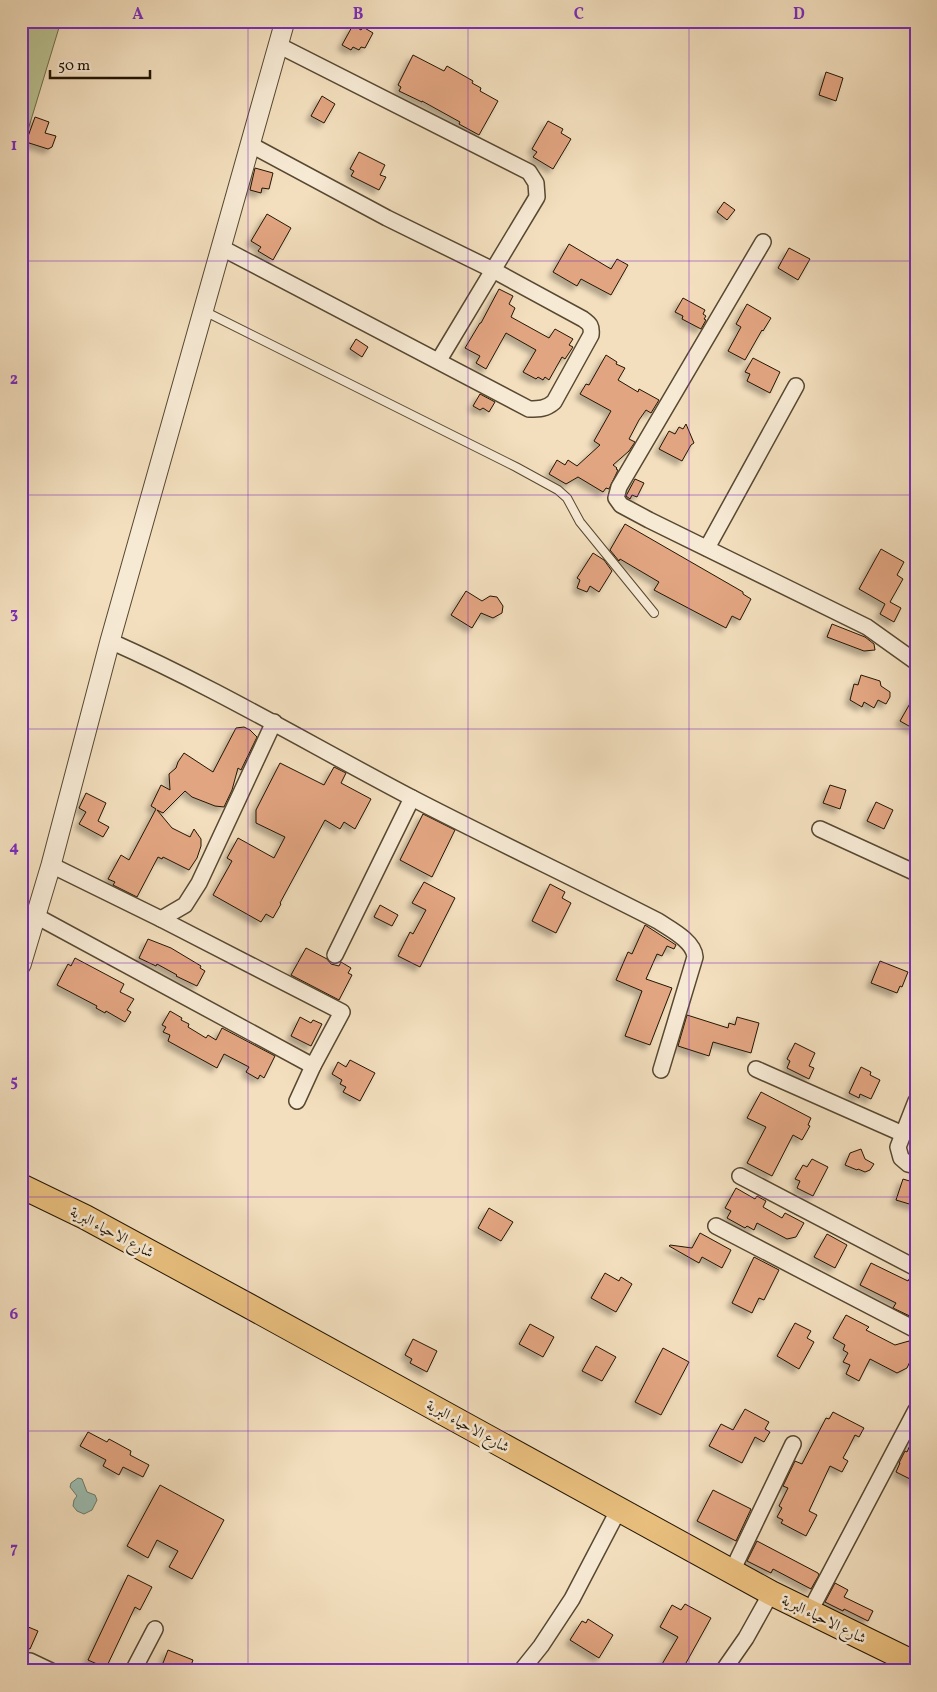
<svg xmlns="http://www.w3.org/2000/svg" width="937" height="1692" font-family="Vollkorn,Amiri,serif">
<defs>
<filter id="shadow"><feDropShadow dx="-4.5" dy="4.5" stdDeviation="2.5" flood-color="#0004"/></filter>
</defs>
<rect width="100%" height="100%" fill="#f3dfbe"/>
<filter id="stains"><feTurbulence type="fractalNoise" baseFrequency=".004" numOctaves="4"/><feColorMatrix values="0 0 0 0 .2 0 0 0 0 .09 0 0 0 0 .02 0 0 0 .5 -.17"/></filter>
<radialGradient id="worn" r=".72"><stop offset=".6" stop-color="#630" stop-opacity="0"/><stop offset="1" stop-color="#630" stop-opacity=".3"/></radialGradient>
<polygon fill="#bac292" stroke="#6e6c4a" points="21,21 61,21 21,153"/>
<polygon fill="#9bbdb1" stroke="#6b7a6b" points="78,1478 82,1479 87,1492 95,1495 97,1500 92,1510 84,1514 77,1511 73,1506 74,1500 77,1496 70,1487 71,1483"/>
<g fill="#e2a581" stroke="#231502" filter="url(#shadow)">
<polygon points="353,25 361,30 363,27 373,33 365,48 361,47 359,50 353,47 351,50 342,45"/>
<polygon points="413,55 444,71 447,66 473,81 472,83 481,88 480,91 498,101 479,135 459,124 460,122 422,101 422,102 399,91 401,87 398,85"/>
<polygon points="826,72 843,78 836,101 819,95"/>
<polygon points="322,96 335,104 324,123 311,116"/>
<polygon points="35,117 49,122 45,133 56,136 52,147 48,149 26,142"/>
<polygon points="548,121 563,129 561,133 571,139 553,169 533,157 537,152 532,149"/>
<polygon points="359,152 385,165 380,175 386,177 379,190 351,176 354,171 350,169"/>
<polygon points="255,168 273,173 269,189 262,188 261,193 250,190"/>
<polygon points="724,202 735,210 727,220 717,212"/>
<polygon points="267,214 291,228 273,260 258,251 261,247 251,241"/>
<polygon points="569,244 611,269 617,259 628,265 611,295 581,279 577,286 553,272"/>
<polygon points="789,248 810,259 798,280 778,268"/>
<polygon points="499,289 513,296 509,304 515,308 511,317 549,338 555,329 573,339 569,345 573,347 565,359 562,357 549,380 545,377 543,380 538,377 536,379 523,372 536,350 506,333 486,369 476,363 480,356 465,348 480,323 481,323"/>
<polygon points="683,298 705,310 703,314 706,316 704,319 706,320 701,329 682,319 683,316 675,312"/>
<polygon points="747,304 771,318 763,331 762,330 745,360 728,351 741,327 736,324"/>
<polygon points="356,339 368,347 362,357 350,349"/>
<polygon points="606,355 617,362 616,364 625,368 618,380 638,392 639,389 659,400 651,413 646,410 639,420 629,439 635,442 629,451 613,465 617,468 616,469 618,470 609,489 606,488 603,492 578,477 566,484 549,474 557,460 565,465 568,460 577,466 600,445 594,441 611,411 580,394 586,384 589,385"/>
<polygon points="753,358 780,372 770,393 747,381 750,374 745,372"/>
<polygon points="480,394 495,402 489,412 483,408 480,410 473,406"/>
<polygon points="686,424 694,443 691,445 682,461 659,449 669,431 675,434 679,427 683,429"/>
<polygon points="635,479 644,483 637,497 632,495 630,499 626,496"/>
<polygon points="625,524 743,592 743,594 751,599 740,620 732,616 726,628 654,590 659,582 620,559 619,561 610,550"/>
<polygon points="881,549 904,562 897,575 903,579 890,602 901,608 894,622 880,614 885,604 859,589"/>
<polygon points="593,553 604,560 612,571 599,592 590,586 587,592 577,588 580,580 577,578"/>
<polygon points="466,591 482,601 490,596 497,597 503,606 502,613 493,618 481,613 472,628 451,615"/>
<polygon points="832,624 865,637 874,644 875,650 864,651 827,637"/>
<polygon points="861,675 880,681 881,686 890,692 890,697 886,704 878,700 874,708 864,702 862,707 850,700 854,684 858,685"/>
<polygon points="916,693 916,730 900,721"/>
<polygon points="244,727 250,730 257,737 241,770 238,768 232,790 224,807 215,806 192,797 185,791 163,813 157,810 172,828 190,837 194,829 201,839 201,846 197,858 189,870 163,857 162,859 158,857 137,897 113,885 115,882 108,879 121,855 129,860 156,809 151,806 161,785 170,790 169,774 176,768 178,762 184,753 213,772 236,728"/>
<polygon points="280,763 324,785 334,767 346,773 341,783 371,799 355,829 344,822 340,829 325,820 280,903 281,904 273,918 266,914 261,922 213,895 232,861 227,858 238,838 274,858 285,837 256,823 256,810"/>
<polygon points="830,785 846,790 840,809 823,803"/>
<polygon points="86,793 106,803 98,821 109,827 103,837 79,824 86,812 79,808"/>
<polygon points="876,802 893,810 884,829 867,821"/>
<polygon points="423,814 455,830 432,877 400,860"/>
<polygon points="424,882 455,898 420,967 398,956 410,932 413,934 426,910 412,903"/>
<polygon points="550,884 565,892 562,898 571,903 556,933 532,921"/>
<polygon points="380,905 398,915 392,926 374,917"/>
<polygon points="645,925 676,945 674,949 667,946 662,956 657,954 646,979 672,988 650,1045 625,1036 642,991 616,980 628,952 632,954"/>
<polygon points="148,939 171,948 201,966 200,968 205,971 197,986 176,976 177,975 157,964 156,966 139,958"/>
<polygon points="306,948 327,959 331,964 339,966 341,962 351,968 348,973 352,975 339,1000 291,975"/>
<polygon points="75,958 124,984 120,992 134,999 127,1010 131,1012 125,1022 106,1011 105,1013 96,1008 97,1006 57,985 68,964 71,966"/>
<polygon points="880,961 908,972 902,987 900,986 897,993 871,983"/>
<polygon points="170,1011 182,1018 181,1020 189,1024 188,1027 206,1038 208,1035 216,1040 222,1028 275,1056 264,1078 260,1075 258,1079 246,1072 249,1067 224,1054 217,1068 168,1041 170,1035 163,1032 166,1027 162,1025"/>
<polygon points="687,1015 728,1028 729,1023 735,1025 737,1017 759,1023 751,1053 713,1042 709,1056 678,1046"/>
<polygon points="300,1017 311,1023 313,1020 322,1024 311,1046 291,1036"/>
<polygon points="795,1043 815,1053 809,1066 814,1068 809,1079 787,1068 790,1061 787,1059"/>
<polygon points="350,1060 375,1073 360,1101 343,1092 346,1087 340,1084 342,1080 332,1074 338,1062 346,1067"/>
<polygon points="861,1067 871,1072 870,1075 880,1080 871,1099 860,1094 859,1098 849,1093"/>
<polygon points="761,1092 811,1118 808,1125 810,1126 802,1140 793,1135 772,1176 747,1163 766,1127 747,1118"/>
<polygon points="861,1149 865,1159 874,1164 870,1170 865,1172 858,1169 857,1170 845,1165 850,1153"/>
<polygon points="812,1159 828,1167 813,1196 797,1188 800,1181 795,1179 803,1165 807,1167"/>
<polygon points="903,1179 916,1183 916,1206 896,1200"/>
<polygon points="736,1188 755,1199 757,1196 766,1201 763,1207 782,1218 785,1213 804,1223 796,1237 787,1239 757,1223 754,1230 747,1226 745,1228 727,1218 731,1211 725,1208"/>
<polygon points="489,1208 513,1222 501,1241 478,1228"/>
<polygon points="700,1233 731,1250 722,1268 702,1257 699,1263 669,1246 670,1245 692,1248"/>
<polygon points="827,1234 847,1245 835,1268 814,1257"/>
<polygon points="754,1257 779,1270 764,1300 759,1298 752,1313 732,1303"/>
<polygon points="871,1263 908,1281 911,1276 916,1277 916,1319 893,1308 896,1303 860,1285"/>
<polygon points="605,1273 619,1281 621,1277 632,1284 616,1312 591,1298"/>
<polygon points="846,1315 869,1327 866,1330 895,1345 909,1341 913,1355 907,1368 897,1373 870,1359 859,1381 846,1374 850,1365 843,1362 848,1353 843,1350 845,1345 833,1338"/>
<polygon points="795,1323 811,1331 807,1338 814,1342 799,1369 777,1356"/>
<polygon points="530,1324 554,1337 543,1357 519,1344"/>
<polygon points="413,1339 437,1351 427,1372 410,1363 412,1359 405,1355"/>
<polygon points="596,1346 616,1357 602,1381 582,1371"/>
<polygon points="663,1348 689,1362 661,1415 635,1402"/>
<polygon points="745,1409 769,1422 765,1429 770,1432 764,1442 755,1437 742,1463 709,1446 721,1424 733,1430"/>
<polygon points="833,1412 864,1428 859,1437 855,1435 849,1447 843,1458 848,1461 842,1472 830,1466 809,1511 817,1515 806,1536 781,1523 783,1520 777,1517 782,1508 779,1506 788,1488 783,1486 795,1461 802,1464 826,1418 829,1419"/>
<polygon points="88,1432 107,1442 109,1439 131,1451 130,1455 149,1465 143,1477 123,1467 119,1475 103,1466 106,1460 80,1446"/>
<polygon points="916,1432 916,1482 896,1472 900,1463 899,1463 905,1451 907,1452"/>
<polygon points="160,1485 224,1520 192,1579 169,1567 178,1551 157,1540 148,1558 127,1546"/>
<polygon points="713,1490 751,1509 736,1541 697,1521"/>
<polygon points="757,1541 818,1573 819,1575 811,1589 773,1569 771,1573 747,1561"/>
<polygon points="128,1575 152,1587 140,1610 135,1607 106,1668 88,1660"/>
<polygon points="835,1583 848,1590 844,1597 873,1611 868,1621 844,1609 843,1611 825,1602"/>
<polygon points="685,1604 711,1618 686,1663 699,1671 658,1671 678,1637 660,1627 672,1605 681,1610"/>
<polygon points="588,1619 613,1635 599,1658 570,1640 582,1621 586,1623"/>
<polygon points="21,1624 38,1631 30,1649 21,1645"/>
<polygon points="168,1650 193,1660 189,1671 160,1671"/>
</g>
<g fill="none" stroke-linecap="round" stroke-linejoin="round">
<g stroke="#574831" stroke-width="10">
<polyline id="service" points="204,311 516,467 558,490 567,498 580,522 654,613"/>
</g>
<g stroke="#574831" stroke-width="18">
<g id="minor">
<polyline points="278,45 529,172 536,183 537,197 439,360"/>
<polyline points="763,242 619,487 616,498 621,505 649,520 867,627 916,662"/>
<path d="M 222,248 L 529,409 C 539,409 546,409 554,402 L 591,335 C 592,326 590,324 583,319 L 493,270 L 387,218 L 251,145"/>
<polyline points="707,548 796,386"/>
<path d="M 110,641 C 214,687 311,745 412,798 C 493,840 576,879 658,921 C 670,929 694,941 695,957 L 661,1070"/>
<polyline points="820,829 916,873"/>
<polyline points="51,865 161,919 342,1012 313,1066 297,1101"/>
<polyline points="36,916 313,1066"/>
<polyline points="161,919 185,905 199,883 274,722"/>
<polyline points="335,955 412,798"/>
<polyline points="756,1069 903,1134"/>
<polyline points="916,1101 898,1147 901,1158 908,1164 916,1166"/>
<polyline points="740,1176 916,1268"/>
<polyline points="716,1226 916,1330"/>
<polyline points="732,1571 793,1444"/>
<polyline points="810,1611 916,1410"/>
<polyline points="21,1662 30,1661 51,1671"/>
<polyline points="133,1671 155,1629"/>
<polyline points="521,1671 541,1646 572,1599 619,1509"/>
<polyline points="723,1671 746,1638 771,1593"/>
</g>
</g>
<g stroke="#574831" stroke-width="21">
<polyline id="tertiary" points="21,965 51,865 110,641 285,21"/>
</g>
<g stroke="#231502" stroke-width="26">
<polyline id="primary" points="21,1186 85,1217 249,1306 771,1593 916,1664"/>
</g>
<use href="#service" stroke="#f7ead5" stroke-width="8"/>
<use href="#minor" stroke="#f7ead5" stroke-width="15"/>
<use href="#tertiary" stroke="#f7ead5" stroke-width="19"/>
<use href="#primary" stroke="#eac07f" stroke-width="24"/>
</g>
<path fill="none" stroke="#7b2cbf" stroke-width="1" stroke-opacity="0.55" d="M 248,21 L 248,1671M 468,21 L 468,1671M 689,21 L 689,1671M 21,261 L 916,261M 21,495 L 916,495M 21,729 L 916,729M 21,963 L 916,963M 21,1197 L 916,1197M 21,1431 L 916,1431"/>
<g text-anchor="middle" stroke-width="5" stroke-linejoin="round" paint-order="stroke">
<g font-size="15" fill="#231502" stroke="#f7ead5">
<text transform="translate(112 1232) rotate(28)" y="5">شارع الاحياء البرية</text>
<text transform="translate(468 1426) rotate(29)" y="5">شارع الاحياء البرية</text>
<text transform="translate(824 1619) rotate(26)" y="5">شارع الاحياء البرية</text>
</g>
</g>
<rect width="937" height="1692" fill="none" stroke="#f3dfbe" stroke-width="55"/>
<path d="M50 70v8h100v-8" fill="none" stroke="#231502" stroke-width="2.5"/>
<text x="58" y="70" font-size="15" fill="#231502" stroke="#f7ead5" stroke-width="4" paint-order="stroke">50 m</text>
<rect x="28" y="28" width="882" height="1636" fill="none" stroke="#7b2cbf" stroke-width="2"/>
<g font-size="16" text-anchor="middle" font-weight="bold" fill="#7b2cbf">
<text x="138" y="19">A</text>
<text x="358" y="19">B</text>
<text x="579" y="19">C</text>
<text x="799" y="19">D</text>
<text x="14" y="150">1</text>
<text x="14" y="384">2</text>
<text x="14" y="618">3</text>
<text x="14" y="852">4</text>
<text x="14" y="1086">5</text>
<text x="14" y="1319">6</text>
<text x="14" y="1553">7</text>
</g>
<rect width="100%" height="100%" filter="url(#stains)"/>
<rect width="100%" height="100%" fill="url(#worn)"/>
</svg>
